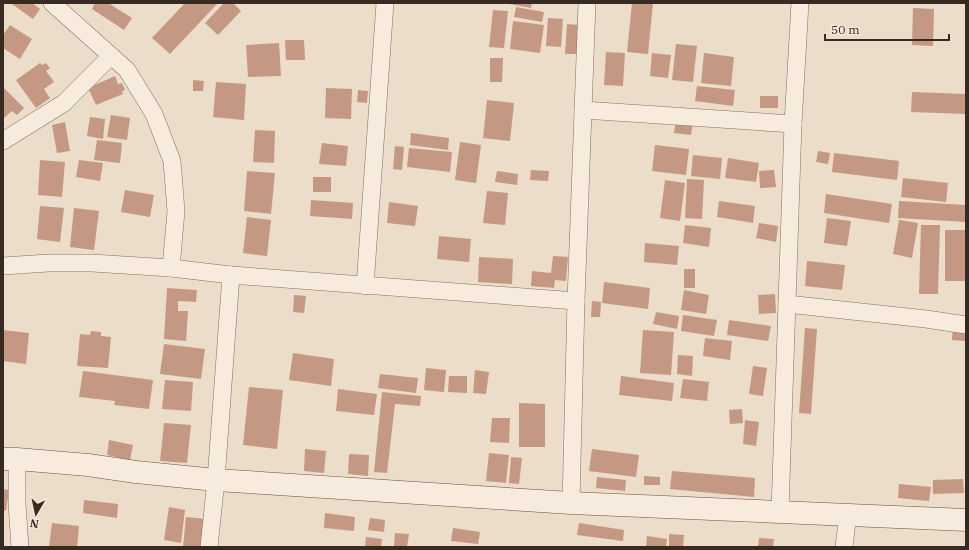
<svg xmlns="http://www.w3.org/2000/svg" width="969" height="550" font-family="'IBM Plex Serif',serif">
<rect width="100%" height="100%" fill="#ebddc9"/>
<g fill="#c59883">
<polygon points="13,3 32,3 40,9 33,19 12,4"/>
<polygon points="95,3 108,3 132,18 124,30 92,9"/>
<polygon points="185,3 218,3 170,54 152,38"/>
<polygon points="224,3 233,3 241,11 218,35 205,23"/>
<polygon points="504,3 532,3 531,8"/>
<polygon points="632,3 653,3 648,54 627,52"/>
<polygon points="516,7 544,12 542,22 514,17"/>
<polygon points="913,8 934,9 933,46 912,45"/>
<polygon points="493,10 508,11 504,48 489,47"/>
<polygon points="548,18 563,19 561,47 546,46"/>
<polygon points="513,21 544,25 540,53 510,49"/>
<polygon points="567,24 579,25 578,54 565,54"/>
<polygon points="10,25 32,39 20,59 3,48 3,35"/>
<polygon points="285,40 304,40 305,60 286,60"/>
<polygon points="279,43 281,76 248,77 246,45"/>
<polygon points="676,44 697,46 693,82 672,80"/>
<polygon points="606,52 625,53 623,86 604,85"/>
<polygon points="652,53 671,55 668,78 650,76"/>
<polygon points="704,53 734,57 731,86 701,83"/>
<polygon points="490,58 503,58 502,82 490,82"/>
<polygon points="40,63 42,65 46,63 50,68 46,71 54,82 44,89 50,98 36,108 16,80"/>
<polygon points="115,76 118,84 122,83 125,90 122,91 123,94 96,105 88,88"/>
<polygon points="193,80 204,81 203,91 193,91"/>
<polygon points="216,82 246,84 244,120 213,117"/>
<polygon points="697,86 735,90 733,106 695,101"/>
<polygon points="3,87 24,108 17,115 12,111 3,119"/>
<polygon points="326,88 352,89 351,119 325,118"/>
<polygon points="358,90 368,91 367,103 357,102"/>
<polygon points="912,92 966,94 966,114 911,112"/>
<rect x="760" y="96" width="18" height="12"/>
<polygon points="487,100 514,103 510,141 483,138"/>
<polygon points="111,115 130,118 127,140 107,137"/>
<polygon points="90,117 105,119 103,139 87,136"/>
<polygon points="676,120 693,122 691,135 674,133"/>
<polygon points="65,122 70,151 57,153 52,125"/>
<polygon points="255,130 275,131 274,163 253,162"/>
<polygon points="411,133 449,138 448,150 410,145"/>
<polygon points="97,140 122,143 120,163 94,160"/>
<polygon points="460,142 481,145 476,183 455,180"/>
<polygon points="322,143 348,146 346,166 319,164"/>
<polygon points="655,145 689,149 686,175 652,171"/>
<polygon points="395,146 404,147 402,170 393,169"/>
<polygon points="409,148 452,152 450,172 407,167"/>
<polygon points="818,151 830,153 828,164 816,162"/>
<polygon points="834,153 899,161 897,180 832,172"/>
<polygon points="693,155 722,158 720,179 691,176"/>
<polygon points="728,158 759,163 756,182 725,178"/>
<polygon points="40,160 65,162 62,197 38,195"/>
<polygon points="79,160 103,163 100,181 76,177"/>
<polygon points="531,170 549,171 548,181 530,180"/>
<polygon points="774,170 776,187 760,188 759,171"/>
<polygon points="247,171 275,173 271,214 244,211"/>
<polygon points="497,171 518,174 517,185 495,182"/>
<rect x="313" y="177" width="18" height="15"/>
<polygon points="903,178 948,183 946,202 901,197"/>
<polygon points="687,179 704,180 702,219 685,218"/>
<polygon points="665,180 685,183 680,221 660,218"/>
<polygon points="125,190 154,195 150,217 121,212"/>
<polygon points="487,191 508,193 505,225 483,223"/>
<polygon points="826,194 892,204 889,223 824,213"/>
<polygon points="311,200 353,203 352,219 310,216"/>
<polygon points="719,201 755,206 753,223 717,217"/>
<polygon points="899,201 966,205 966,222 898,218"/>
<polygon points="389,202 418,206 415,226 387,223"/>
<polygon points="40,206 64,208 60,242 37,239"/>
<polygon points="74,208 99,211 94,250 70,247"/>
<polygon points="247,217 271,220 267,256 243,253"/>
<polygon points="827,218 851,221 847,246 824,243"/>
<polygon points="899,220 918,223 912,258 893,254"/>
<polygon points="759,223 778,226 776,242 756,238"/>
<polygon points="685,225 711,228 709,247 683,243"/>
<polygon points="921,225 940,225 938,294 919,294"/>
<rect x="945" y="230" width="21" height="51"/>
<polygon points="439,236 471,239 469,262 437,259"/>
<polygon points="645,243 679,246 677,265 644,262"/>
<polygon points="553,256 568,257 566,281 555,280 554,288 531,286 532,271 551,273"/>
<polygon points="479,257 513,259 512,284 478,282"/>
<polygon points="807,261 845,265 842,290 805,286"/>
<rect x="684" y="269" width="11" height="19"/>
<polygon points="604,282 650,288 648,309 602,303"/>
<polygon points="167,288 197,290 196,302 178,301 178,311 188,311 186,341 164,339"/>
<polygon points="684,290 709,295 706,314 681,310"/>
<polygon points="775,294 776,313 759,314 758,295"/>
<polygon points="294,295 306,296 304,313 293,312"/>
<polygon points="592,301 601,302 600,317 591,317"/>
<polygon points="656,312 679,316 677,329 653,324"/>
<polygon points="683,315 717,320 714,336 681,331"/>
<polygon points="729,320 771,326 768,341 727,335"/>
<polygon points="953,327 966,328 966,341 952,340"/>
<polygon points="805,328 817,329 811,414 799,413"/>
<polygon points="3,330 29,333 26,364 3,361"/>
<polygon points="643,330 674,332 671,375 640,373"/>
<polygon points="91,331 101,332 101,336 111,337 108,368 77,366 80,334 90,335"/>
<polygon points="705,338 732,341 730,360 703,356"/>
<polygon points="164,344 205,349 201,379 160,374"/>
<polygon points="293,353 334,359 331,386 289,380"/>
<polygon points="678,355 693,356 692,376 677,374"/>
<polygon points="753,366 767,368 763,396 749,394"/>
<polygon points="426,368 446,370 444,392 424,390"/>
<polygon points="475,370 489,372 486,394 473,393"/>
<polygon points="83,371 153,380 149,409 114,405 115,401 79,397"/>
<polygon points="380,374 418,378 416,393 378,388"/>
<polygon points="449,376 467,376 467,393 448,392"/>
<polygon points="621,376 674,383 672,401 619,395"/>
<polygon points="683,379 709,382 707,401 680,398"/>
<polygon points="165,380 193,382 191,411 162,409"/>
<polygon points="249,387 283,390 277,449 243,445"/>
<polygon points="338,389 377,394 374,415 336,411"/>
<polygon points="382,392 421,396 420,406 395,404 387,473 374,472"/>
<polygon points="519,403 545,404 545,447 519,447"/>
<polygon points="742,409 743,423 730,424 729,410"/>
<polygon points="492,418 510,418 509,443 490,442"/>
<polygon points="745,420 759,422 756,446 743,444"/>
<polygon points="164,423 191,425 187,463 160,461"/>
<polygon points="109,440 133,445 130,460 107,455"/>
<polygon points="305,449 326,451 324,473 304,471"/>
<polygon points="592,449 639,455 636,477 589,471"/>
<polygon points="489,453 509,455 506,483 486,481"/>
<polygon points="349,454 369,455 368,476 348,474"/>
<polygon points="511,457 522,458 519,484 509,483"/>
<polygon points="672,471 755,478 754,497 670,489"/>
<polygon points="644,476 660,477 660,485 644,485"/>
<polygon points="597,477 626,480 625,491 596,488"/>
<polygon points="963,479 964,493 933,494 933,480"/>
<polygon points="899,484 931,487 929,501 898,498"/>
<polygon points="3,489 9,490 6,511 3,510"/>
<polygon points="84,500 118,504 117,518 83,513"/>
<polygon points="169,507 185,510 181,543 164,540"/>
<polygon points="325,513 355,517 354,531 324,528"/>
<polygon points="186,517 206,519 203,547 183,547"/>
<polygon points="370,518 385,520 384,532 368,530"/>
<polygon points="52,523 79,526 77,547 49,547"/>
<polygon points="579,523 624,530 623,541 577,535"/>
<polygon points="453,528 480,532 478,544 451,541"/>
<polygon points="395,533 409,534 407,547 394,547"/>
<polygon points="669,534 684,535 683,547 669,547"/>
<polygon points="647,536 667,539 666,547 646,547"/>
<polygon points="366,537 382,539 381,547 365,547"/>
<polygon points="759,538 774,539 773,547 758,547"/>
</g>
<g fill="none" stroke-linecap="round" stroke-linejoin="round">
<g stroke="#857060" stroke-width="18">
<g id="street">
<polyline points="52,3 127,70 154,114 172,161 176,211 171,268"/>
<polyline points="583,110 793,124"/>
<polyline points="3,141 64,103 111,56"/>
<polyline points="3,266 48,263 92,263 171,268 231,275 576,301"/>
<polyline points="365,286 385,3"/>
<polyline points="787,304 926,319 966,325"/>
<polyline points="17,459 17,504 20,547"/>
<polyline points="571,503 576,301 587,3"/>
<polyline points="780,511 793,124 800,3"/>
<polyline points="209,547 216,480 231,275"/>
<polyline points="844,547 848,514"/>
</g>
</g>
<g stroke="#675143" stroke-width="23">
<polyline id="secondary" points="3,459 17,459 88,465 136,472 216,480 571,503 966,520"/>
</g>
<use href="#street" stroke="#f6ebdc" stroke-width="17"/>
<use href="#secondary" stroke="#f6ebdc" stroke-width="22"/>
</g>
<rect width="969" height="550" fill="none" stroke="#372a22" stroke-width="8"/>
<g transform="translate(36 514) rotate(189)" stroke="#f3e8d8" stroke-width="3" paint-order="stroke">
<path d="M0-3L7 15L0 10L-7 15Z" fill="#372a22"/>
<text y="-6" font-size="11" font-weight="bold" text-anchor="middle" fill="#372a22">N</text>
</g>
<path d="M825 34v6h124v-6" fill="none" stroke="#372a22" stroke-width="2"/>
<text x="831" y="34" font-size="12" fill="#372a22" stroke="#f3e8d8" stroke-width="3" paint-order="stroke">50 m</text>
</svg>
